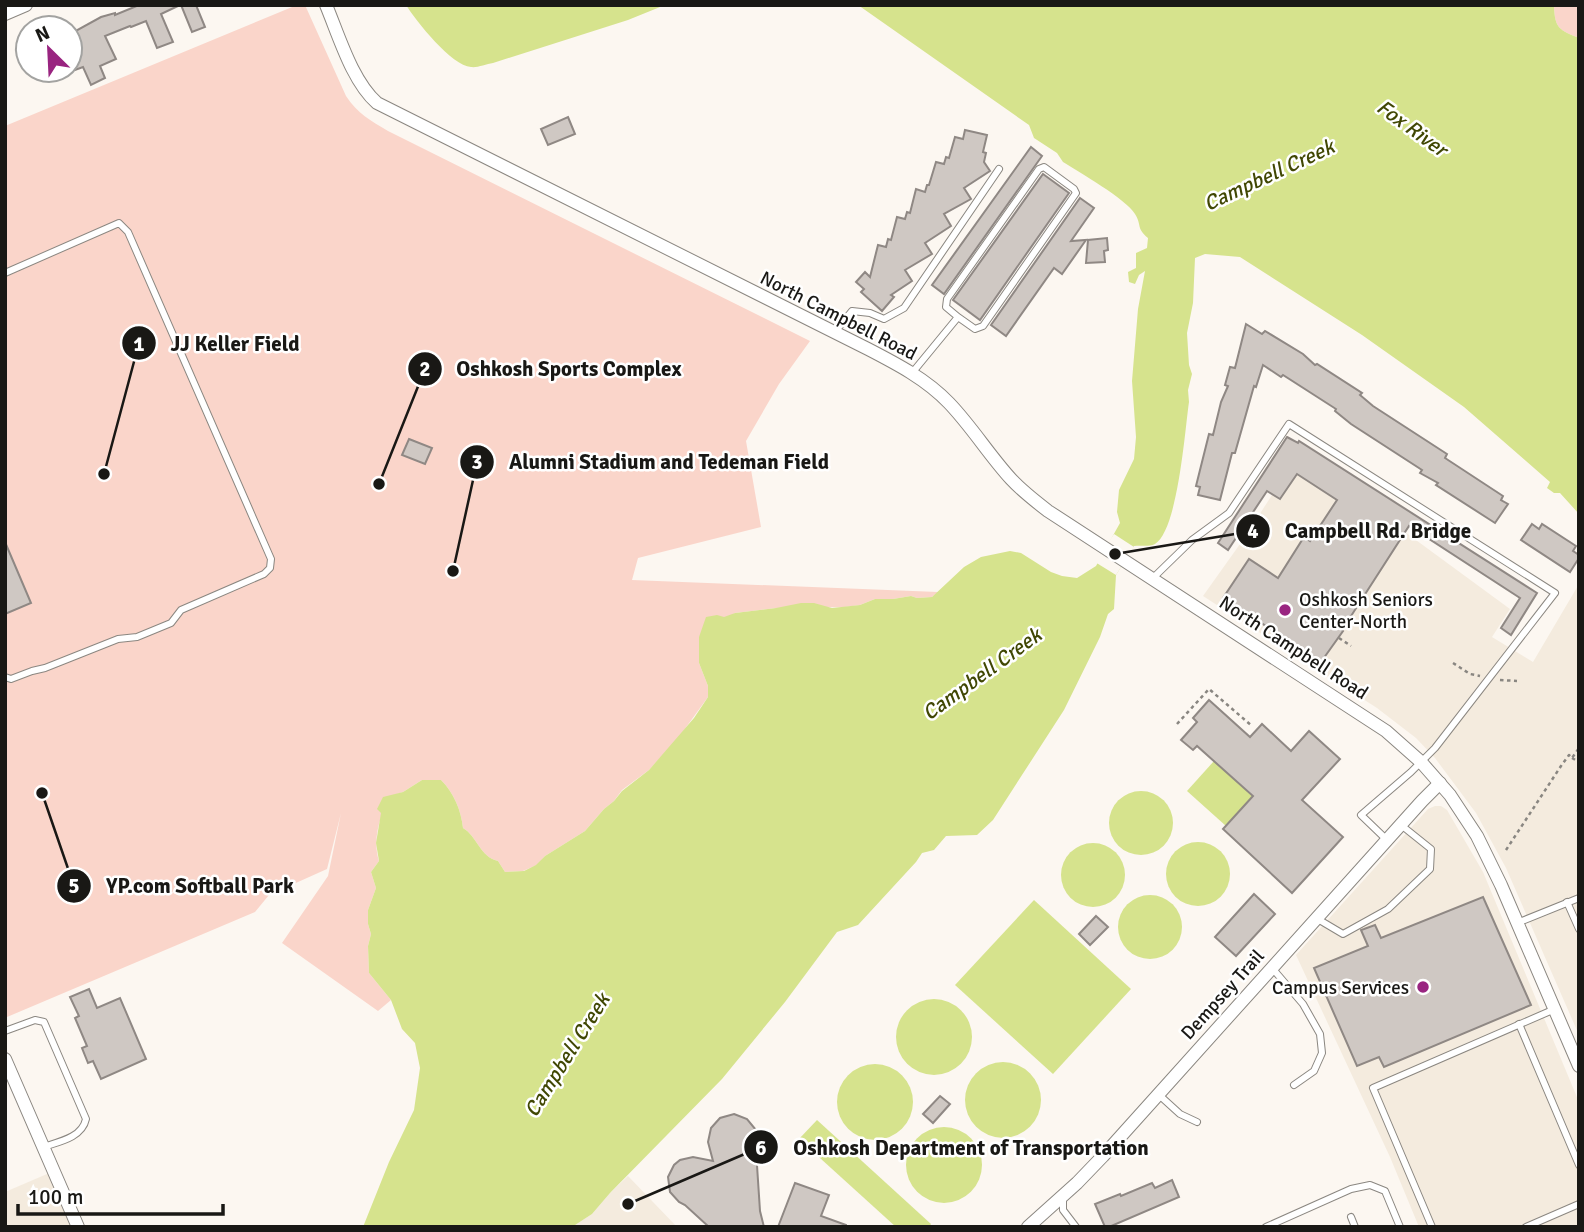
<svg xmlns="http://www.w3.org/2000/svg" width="1584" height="1232" font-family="Signika,sans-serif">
<rect width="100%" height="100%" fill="#fcf7f1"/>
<g fill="#f4ebde">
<polygon points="1295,459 1405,532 1510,609 1492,637 1533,662 1579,584 1579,1035 1506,868 1476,813 1435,758 1416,738 1377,708 1203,596 1245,537"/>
<polygon points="1435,806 1441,806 1447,810 1483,872 1579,1102 1579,1227 1419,1227 1390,1157 1296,955 1428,809"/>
<polygon points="54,1171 78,1227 5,1227 5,1192"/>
<polygon points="628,1176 677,1227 572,1227 592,1214 610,1193"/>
</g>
<g fill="#fad5ca">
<path d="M 297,5 L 305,5 L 346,96 C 357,113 371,121 388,131 L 810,341 L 779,384 L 746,441 L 761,527 L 638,558 L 632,580 L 938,592 L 932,597 L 917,598 L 911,596 L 893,599 L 875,599 L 860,605 L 845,607 L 776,608 L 735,613 L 699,637 L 699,663 L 708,686 L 708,697 L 679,737 L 649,770 L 622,790 L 614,801 L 604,809 L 585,831 L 545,856 L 537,865 L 523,871 L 505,872 L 498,861 C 480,857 477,836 463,828 C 461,810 454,793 441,780 L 422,780 L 403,792 L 391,796 C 380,815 372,839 379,861 L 371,872 L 376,888 L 368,910 L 368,924 L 371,934 L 368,946 L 369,973 L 391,1000 L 378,1011 L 282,943 L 328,876 L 341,813 L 327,869 L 269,895 L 255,912 L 7,1017 L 5,1015 L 5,126 Z"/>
<path d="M 1549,5 L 1579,5 L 1579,38 C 1559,30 1555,28 1554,7 Z"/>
</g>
<g fill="#d6e38d">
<path d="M 406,5 L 665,5 L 628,20 L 493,63 C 486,64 477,68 471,67 C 452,66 416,21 406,5 Z"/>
<path d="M 858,5 L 1549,5 L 1554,7 C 1555,28 1559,30 1579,38 L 1579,514 L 1560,493 L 1554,493 L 1547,488 L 1550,482 L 1464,407 L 1362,335 L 1240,257 L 1205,254 L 1195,258 L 1193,303 L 1187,333 L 1189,365 L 1192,374 L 1188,390 L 1189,402 C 1185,429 1178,530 1155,544 C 1149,547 1141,545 1134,546 L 1116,575 L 1114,609 L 1108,614 L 1100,637 L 1064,710 L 993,820 L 977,835 L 946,836 L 934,850 L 922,853 L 916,862 L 858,925 L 837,932 L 785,1002 L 722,1079 L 610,1193 L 592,1214 L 572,1227 L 363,1227 L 389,1162 L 414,1110 L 420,1068 L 415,1043 L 402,1029 L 391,1000 L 369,973 L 368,946 L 371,934 L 368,924 L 368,910 L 376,888 L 371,872 L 379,861 L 376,843 L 381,813 L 377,809 L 383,797 L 403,792 L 422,780 L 441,780 C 454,793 461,810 463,828 C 477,836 480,857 498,861 L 505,872 L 524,871 L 536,865 L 545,856 L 585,831 L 604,809 L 614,801 L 622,791 L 649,770 L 694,718 L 708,697 L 708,686 L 699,663 L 699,637 L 706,617 L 717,615 L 724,617 L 735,613 L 776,608 L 801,603 L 814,603 L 832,608 L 860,605 L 875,599 L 893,599 L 911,596 L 917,598 L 932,597 L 964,567 L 981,557 L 1010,551 L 1021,553 L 1051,572 L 1062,576 L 1077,578 L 1096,566 L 1120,523 L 1117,512 L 1119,490 L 1134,459 L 1136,437 L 1132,381 L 1138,309 L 1145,271 L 1139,275 L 1135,284 L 1129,282 L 1128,272 L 1136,268 L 1136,253 L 1147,248 L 1148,238 C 1136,228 1142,225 1135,214 C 1126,199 1079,172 1063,162 L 1057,153 L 1034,138 L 1029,125 Z"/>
<polygon points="1214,761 1253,796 1226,826 1187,791"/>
<circle cx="1141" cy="823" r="32"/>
<circle cx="1198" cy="874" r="32"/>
<circle cx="1093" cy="875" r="32"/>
<circle cx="1150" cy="927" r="32"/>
<polygon points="1034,900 1131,989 1053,1074 955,985"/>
<circle cx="934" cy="1037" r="38"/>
<circle cx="1003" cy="1100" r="38"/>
<circle cx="875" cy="1102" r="38"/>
<polygon points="817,1120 931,1224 929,1227 896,1227 799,1139"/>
<circle cx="944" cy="1165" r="38"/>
</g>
<polygon fill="#fcf7f1" points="1114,534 1134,547 1116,575 1095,562"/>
<g fill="#cfc8c3" stroke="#8f8884" stroke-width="2">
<polygon points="139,5 180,5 161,14 173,42 157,48 146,21 131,27 130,26 105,36 116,59 100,66 105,78 91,85 83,67 75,70 73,66 70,67 70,34 101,17 115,13 115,15"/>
<polygon points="181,5 196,5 205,27 192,32"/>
<polygon points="568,117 575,134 548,145 541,129"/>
<polygon points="965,130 987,135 983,152 986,153 984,162 990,171 964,188 971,199 944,214 951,226 925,243 932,254 905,270 912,281 891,295 894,297 882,311 861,292 864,289 856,282 865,272 870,277 878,245 886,247 888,239 891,240 897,217 905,219 907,212 910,213 916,189 925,192 927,185 929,185 936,162 944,164 946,157 949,158 955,137 963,139"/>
<polygon points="1031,147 1042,156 944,294 932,285"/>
<polygon points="1043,174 1069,193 980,320 953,300"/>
<polygon points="1080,198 1094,208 1071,241 1086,240 1062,274 1054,268 1006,336 991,325"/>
<polygon points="1107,238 1108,250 1104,251 1105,262 1086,263 1088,240"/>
<polygon points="1246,324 1262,334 1265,331 1303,354 1315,365 1317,364 1362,393 1360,395 1373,406 1447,454 1445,458 1503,496 1501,500 1508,504 1495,523 1436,485 1438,483 1420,473 1422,470 1351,424 1335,411 1336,409 1283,375 1281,377 1263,365 1256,387 1254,386 1235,453 1232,453 1220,500 1198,495 1200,487 1196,486 1209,434 1213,435 1221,402 1228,386 1225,385 1230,367 1235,368"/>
<polygon points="1287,437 1298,443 1299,441 1537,593 1511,635 1501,628 1520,598 1409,526 1342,630 1343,631 1321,662 1223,598 1249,559 1278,578 1304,537 1310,541 1337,500 1297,474 1280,499 1267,491 1228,550 1218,543"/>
<polygon points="409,439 432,448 425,464 402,455"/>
<polygon points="1532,524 1539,529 1542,524 1576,546 1573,551 1579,555 1579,558 1570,572 1521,540"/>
<polygon points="5,542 31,603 5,614"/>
<polygon points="1209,700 1250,737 1262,724 1291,751 1309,731 1340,759 1302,800 1343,837 1292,893 1223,829 1253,796 1197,746 1193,750 1181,740 1197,722 1193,718"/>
<polygon points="1254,894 1275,914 1236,956 1215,937"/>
<polygon points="1483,897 1531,1005 1384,1067 1379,1057 1357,1066 1314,968 1368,946 1361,930 1364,929 1375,925 1381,938"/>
<polygon points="1096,916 1108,927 1090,945 1079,934"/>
<polygon points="89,989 97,1008 120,998 146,1059 101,1079 93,1061 88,1063 82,1048 87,1046 75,1018 79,1016 70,997"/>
<polygon points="940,1096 950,1104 933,1123 923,1114"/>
<polygon points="734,1114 747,1119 756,1130 758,1136 756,1150 760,1211 764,1227 709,1227 685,1205 679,1202 670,1192 668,1177 674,1165 680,1160 693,1157 713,1161 708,1142 711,1128 720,1118"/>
<polygon points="1172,1180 1179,1197 1109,1227 1105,1227 1095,1204 1120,1194 1121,1196 1152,1183 1155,1188"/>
<polygon points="795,1183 829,1195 821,1216 846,1225 846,1227 778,1227"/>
</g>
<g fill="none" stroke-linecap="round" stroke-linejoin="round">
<g stroke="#8b8781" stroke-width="8">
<g id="service">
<polyline points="5,273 119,223 128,232 271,559 270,568 264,574 181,610 171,623 137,637 118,639 45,668 32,671 11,679 5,677"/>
<polyline points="834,333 852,311 870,313 884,319 904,308 999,169"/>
<polyline points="912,373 958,317 946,307 947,299 1039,169 1044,167 1074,189 1076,193 983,326 975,329 958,317"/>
<polyline points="1153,578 1192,540 1229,513 1289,424 1555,593 1435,748 1411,772 1361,815 1387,840"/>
<polyline points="1567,902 1579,929"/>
<polyline points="1316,918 1343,934 1388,909 1430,869 1431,849 1401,825"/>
<polyline points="1517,923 1579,898"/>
<polyline points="1272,968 1303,1004 1320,1034 1322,1053 1314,1071 1294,1085"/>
<polyline points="1519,1024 1579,1165"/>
<path d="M 5,1031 L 35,1020 L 44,1022 L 86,1119 C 82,1138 58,1142 43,1147"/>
<polyline points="1158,1094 1180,1114 1197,1122"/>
<polyline points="1063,1198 1063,1210 1076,1227"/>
<polyline points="1351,1217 1355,1227"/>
<polyline points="1266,1227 1351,1189 1370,1185 1385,1191 1400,1227"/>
<polyline points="1432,1227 1373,1088 1555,1009"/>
<polyline points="1526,1227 1579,1204"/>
</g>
</g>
<g stroke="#8b8781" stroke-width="14">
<g id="minor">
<path d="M 326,5 C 339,36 352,81 377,103 L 868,349 C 897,364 926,379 949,403 C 972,427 989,455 1011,479 C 1022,491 1035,501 1048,511 L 1386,731 L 1421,762 L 1450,795 L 1477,836 L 1501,885 L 1579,1066"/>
<polyline points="5,14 26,5"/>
<polyline points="5,1059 78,1227"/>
<polyline points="1028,1227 1077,1183 1103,1156 1422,801 1440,783"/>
</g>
</g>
<g stroke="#898681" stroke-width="2.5" stroke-dasharray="3.5 3.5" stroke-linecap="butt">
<polyline points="1339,638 1351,646"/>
<polyline points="1453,663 1470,674 1480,676"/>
<polyline points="1500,680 1517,681"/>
<polyline points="1177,724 1209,689 1252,726"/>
<polyline points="1572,758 1579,762"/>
<polyline points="1506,850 1561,766 1569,755 1572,758 1579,748"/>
</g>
<use href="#service" stroke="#fff" stroke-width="6"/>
<use href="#minor" stroke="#fff" stroke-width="12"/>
</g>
<g fill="#992480" stroke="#fff" stroke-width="2.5">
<circle cx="1285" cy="610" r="7"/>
<circle cx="1423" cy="987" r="7"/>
</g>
<g text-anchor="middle" stroke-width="5" stroke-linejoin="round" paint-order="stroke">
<g font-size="19" fill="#191815" stroke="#fff">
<text transform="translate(839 315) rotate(27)" y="7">North Campbell Road</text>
<text transform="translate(1294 647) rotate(33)" y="7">North Campbell Road</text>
<text transform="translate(1222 994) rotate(-48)" y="7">Dempsey Trail</text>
</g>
<g font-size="19" fill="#191815" stroke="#fff" text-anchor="start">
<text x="1299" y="606">Oshkosh Seniors<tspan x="1299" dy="22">Center-North</tspan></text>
<text x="1409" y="994" text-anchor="end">Campus Services</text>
</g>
<g font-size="21" font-style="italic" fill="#404703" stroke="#fff">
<text transform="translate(1412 128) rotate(36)" y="7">Fox River</text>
<text transform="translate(1269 175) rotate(-25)" y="7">Campbell Creek</text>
<text transform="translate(982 674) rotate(-36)" y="7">Campbell Creek</text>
<text transform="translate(567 1055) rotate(-58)" y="7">Campbell Creek</text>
</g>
</g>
<path fill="none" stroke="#191815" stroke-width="2.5" d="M104 474L139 343M379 484L425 369M453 571L477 462M1115 554L1253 531M42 793L74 886M628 1204L761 1147"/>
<g fill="#191815" stroke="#fff" stroke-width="2.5">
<circle cx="104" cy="474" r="7"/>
<circle cx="379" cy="484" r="7"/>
<circle cx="453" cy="571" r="7"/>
<circle cx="1115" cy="554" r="7"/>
<circle cx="42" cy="793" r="7"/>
<circle cx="628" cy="1204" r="7"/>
<circle cx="139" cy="343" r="18"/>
<circle cx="425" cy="369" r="18"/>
<circle cx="477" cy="462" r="18"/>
<circle cx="1253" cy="531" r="18"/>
<circle cx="74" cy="886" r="18"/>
<circle cx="761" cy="1147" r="18"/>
</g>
<g font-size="21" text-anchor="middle" font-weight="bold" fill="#fff">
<text x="139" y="351">1</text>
<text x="425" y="376">2</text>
<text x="477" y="469">3</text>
<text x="1253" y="538">4</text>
<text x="74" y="893">5</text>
<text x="761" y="1155">6</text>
</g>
<g font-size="21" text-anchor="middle" font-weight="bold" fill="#191815" stroke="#fff" stroke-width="5" stroke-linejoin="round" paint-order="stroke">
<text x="235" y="351">JJ Keller Field</text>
<text x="569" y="376">Oshkosh Sports Complex</text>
<text x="669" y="469">Alumni Stadium and Tedeman Field</text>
<text x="1378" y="538">Campbell Rd. Bridge</text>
<text x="200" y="893">YP.com Softball Park</text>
<text x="971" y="1155">Oshkosh Department of Transportation</text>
</g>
<rect width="1584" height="1232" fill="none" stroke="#191815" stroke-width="14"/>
<g transform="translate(49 49) rotate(336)"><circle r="33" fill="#ffffff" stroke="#a3a3a1" stroke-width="2"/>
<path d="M0-5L12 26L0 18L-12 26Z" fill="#992480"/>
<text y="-10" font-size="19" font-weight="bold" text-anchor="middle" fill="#191815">N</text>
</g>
<path d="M18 1204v10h205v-10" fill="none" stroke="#191815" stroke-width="3.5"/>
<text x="28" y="1204" font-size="21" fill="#191815" stroke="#ffffff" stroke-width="5" paint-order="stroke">100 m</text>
</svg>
